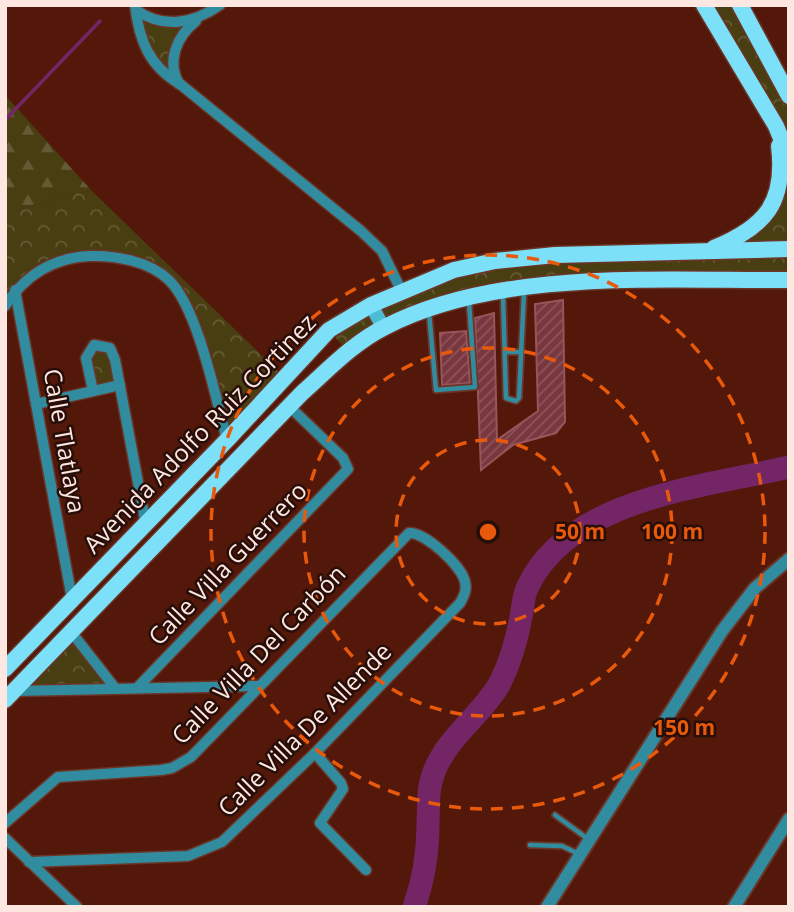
<svg xmlns="http://www.w3.org/2000/svg" width="794" height="912" font-family="'Open Sans',sans-serif">
<defs>
<pattern id="forest-firs" width="22" height="20" patternUnits="userSpaceOnUse" patternTransform="scale(1.75)"><rect width="22" height="20" fill="#493e12"/><path d="M5 1l3.5 6h-7zM16 11l3.5 6h-7z" fill="#645a34"/></pattern>
<pattern id="park-crowns" width="20" height="18" patternUnits="userSpaceOnUse" patternTransform="scale(1.75)"><rect width="20" height="18" fill="#493e12"/><path d="M2 6a3 3 0 1 1 6 0M12 15a3 3 0 1 1 6 0" fill="none" stroke="#645a34"/></pattern>
<pattern id="building-hatch" width="6" height="6" patternUnits="userSpaceOnUse" patternTransform="scale(1.75)"><rect width="6" height="6" fill="#78373e"/><path d="M-1 1l2-2M0 6l6-6M5 7l2-2" fill="none" stroke="#8c545a"/></pattern>
</defs>
<rect width="100%" height="100%" fill="#531809"/>
<polygon fill="url(#forest-firs)" points="5,95 92,191 70,194 5,214"/>
<g fill="url(#park-crowns)">
<polygon points="704,5 740,5 789,96 789,280 487,292 347,351 329,330 454,270 709,250 746,233 778,193 776,126"/>
<polygon points="136,10 150,20 192,19 174,50 180,84 141,42"/>
<polygon points="92,191 283,376 227,440 196,332 169,280 141,263 106,256 42,267 5,306 5,214 70,194"/>
<polygon points="110,348 120,385 93,391 87,352"/>
<polygon points="72,633 115,688 15,691"/>
</g>
<g fill="none" stroke-linecap="round" stroke-linejoin="round">
<polyline stroke="#742566" stroke-width="3.5" points="5,120 100,21"/>
<path stroke="#742566" stroke-width="23" d="M 414,907 C 424,879 428,853 428,824 C 429,806 427,789 434,772 C 447,737 482,715 500,683 C 510,663 517,639 521,617 C 523,608 523,595 528,586 C 570,498 704,487 789,467"/>
</g>
<g fill="url(#building-hatch)" stroke="#98545a" stroke-width="2">
<polygon points="563,300 565,422 556,433 513,445 481,470 475,318 494,313 497,440 538,411 535,304"/>
<polygon points="466,331 470,383 442,385 440,333"/>
</g>
<g fill="none" stroke-linecap="round" stroke-linejoin="round">
<g stroke="#6b3527" stroke-width="8">
<g id="service">
<polyline points="503,295 506,398 516,401 519,398 524,292"/>
<polyline points="429,313 436,390 475,387 469,302"/>
<polyline points="506,352 521,352"/>
<polyline points="555,815 588,839"/>
<polyline points="530,845 562,846 579,854"/>
</g>
</g>
<g stroke="#6b3527" stroke-width="13">
<g id="minor">
<path d="M 135,5 C 139,40 149,66 180,84 L 361,231 L 382,251 L 401,290"/>
<path d="M 136,10 C 163,29 193,24 220,5"/>
<path d="M 179,84 C 166,61 177,36 196,21"/>
<polyline points="15,290 72,599"/>
<path d="M 5,306 C 25,275 52,258 89,256 C 115,255 149,261 169,280 C 198,308 216,399 227,440"/>
<polyline points="93,391 86,358 94,345 110,348 115,360 146,525"/>
<polyline points="36,404 120,385"/>
<polyline points="72,633 115,688"/>
<polyline points="137,688 348,469 343,458 289,406"/>
<polyline points="15,691 258,686"/>
<polyline points="315,753 341,783 343,789 320,823 366,870"/>
<path d="M 5,823 L 58,777 L 161,770 L 172,768 L 191,757 L 409,533 C 425,532 462,566 465,582 C 467,590 464,596 460,603 L 315,753 L 222,842 L 188,856 L 29,862"/>
<polyline points="5,838 77,907"/>
</g>
</g>
<g stroke="#6b3527" stroke-width="16">
<g id="tertiary">
<polyline points="547,907 722,631 755,588 789,559"/>
<polyline points="734,907 789,819"/>
</g>
</g>
<g stroke="#6b3527" stroke-width="18">
<polyline id="secondary" points="371,305 383,327"/>
</g>
<g stroke="#6b3527" stroke-width="19">
<g id="primary">
<polyline points="704,5 776,126 789,158"/>
<polyline points="740,5 789,96"/>
<path d="M 714,248 C 765,227 786,203 779,146"/>
<polyline points="5,669 227,440 329,330 371,305 454,270 495,261 555,255 789,249"/>
<path d="M 5,700 L 302,393 C 328,370 353,343 385,327 C 499,268 662,281 789,280"/>
</g>
</g>
<use href="#service" stroke="#328ca0" stroke-width="4.5"/>
<use href="#minor" stroke="#328ca0" stroke-width="10"/>
<use href="#tertiary" stroke="#328ca0" stroke-width="12"/>
<use href="#secondary" stroke="#4dbdd6" stroke-width="14"/>
<use href="#primary" stroke="#7ce0f8" stroke-width="16"/>
</g>
<g fill="none" stroke="#e8590c" stroke-width="3.5" stroke-dasharray="12 9">
<circle cx="488" cy="532" r="92"/>
<circle cx="488" cy="532" r="184"/>
<circle cx="488" cy="532" r="277"/>
</g>
<g text-anchor="middle" stroke-width="5" stroke-linejoin="round" paint-order="stroke">
<g font-size="24" fill="#ffe7e1" stroke="#280e08">
<text transform="translate(200 434) rotate(-46)" y="8">Avenida Adolfo Ruiz Cortinez</text>
<text transform="translate(64 441) rotate(80)" y="8">Calle Tlatlaya</text>
<text transform="translate(228 564) rotate(-46)" y="8">Calle Villa Guerrero</text>
<text transform="translate(259 655) rotate(-46)" y="8">Calle Villa Del Carbón</text>
<text transform="translate(305 730) rotate(-45)" y="8">Calle Villa De Allende</text>
</g>
</g>
<circle cx="488" cy="532" r="10" fill="#e8590c" stroke="#280e08" stroke-width="3.5"/>
<g font-size="21" text-anchor="middle" font-weight="bold" fill="#e8590c" stroke="#280e08" stroke-width="5" stroke-linejoin="round" paint-order="stroke">
<text x="580" y="539">50 m</text>
<text x="672" y="539">100 m</text>
<text x="684" y="735">150 m</text>
</g>
<rect width="794" height="912" fill="none" stroke="#ffe7e1" stroke-width="14"/>
</svg>
